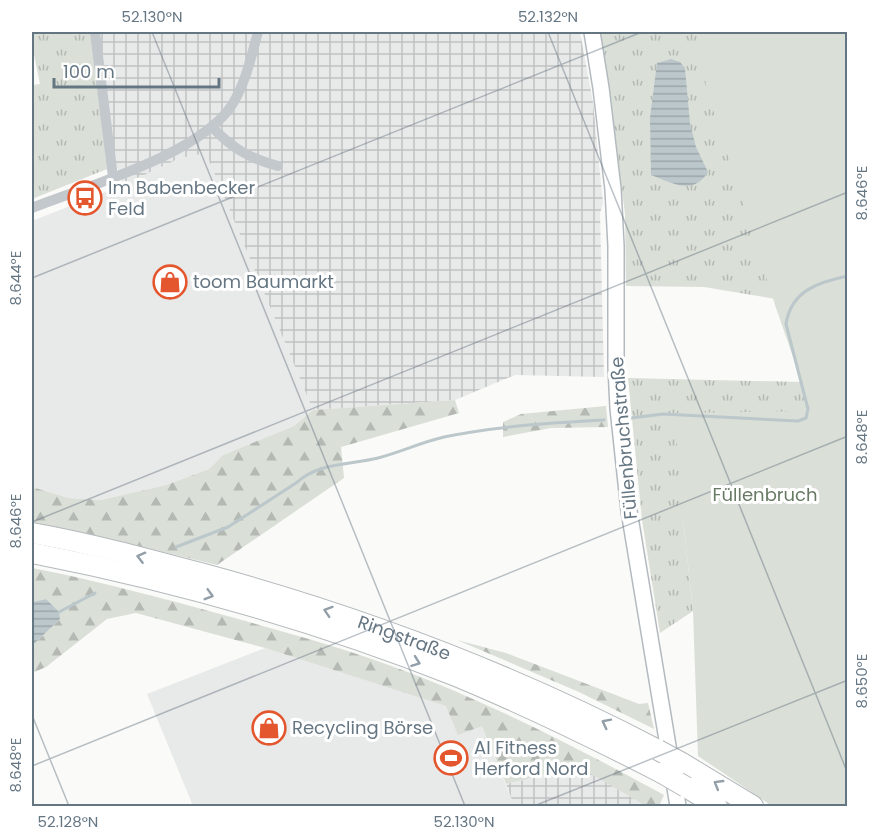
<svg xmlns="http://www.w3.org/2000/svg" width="879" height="838" font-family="Poppins,sans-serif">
<defs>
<pattern id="industrial-grid" width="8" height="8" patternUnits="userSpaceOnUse" patternTransform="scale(1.5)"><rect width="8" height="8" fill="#e8e9e9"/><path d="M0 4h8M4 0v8" fill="none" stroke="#c0c1c2"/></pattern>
<pattern id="grass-tufts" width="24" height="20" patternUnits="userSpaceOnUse" patternTransform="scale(1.5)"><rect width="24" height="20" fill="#dadfd7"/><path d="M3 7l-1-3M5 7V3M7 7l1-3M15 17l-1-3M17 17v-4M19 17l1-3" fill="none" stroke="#b4b9b4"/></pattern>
<pattern id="forest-firs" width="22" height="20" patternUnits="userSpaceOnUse" patternTransform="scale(1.5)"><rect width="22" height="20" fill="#dadfd7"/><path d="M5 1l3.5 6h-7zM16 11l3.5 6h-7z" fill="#b4b9b4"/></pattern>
<pattern id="water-rules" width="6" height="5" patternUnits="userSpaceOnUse" patternTransform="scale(1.5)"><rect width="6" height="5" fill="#bbc7cb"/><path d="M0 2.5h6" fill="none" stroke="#9ca6aa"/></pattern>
</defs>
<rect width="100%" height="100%" fill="#fafaf8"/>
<g fill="#e8e9e9">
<polygon points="206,152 313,410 294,426 223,455 209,469 166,485 101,500 69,498 32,487 32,221 123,185 180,158"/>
<polygon points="265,648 447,706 482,725 514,806 193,806 147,694"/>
</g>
<g fill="url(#industrial-grid)">
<polygon points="97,32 580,32 593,102 603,203 600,213 604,377 515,375 455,400 313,410 206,153 180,158 123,185 115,161"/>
<polygon points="580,767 646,806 514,806 506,784"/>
</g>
<g fill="url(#grass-tufts)">
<polygon points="32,32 92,32 107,169 32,199 32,85 40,84 32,45"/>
<polygon points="601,32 847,32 847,768 683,518 693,611 660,633 642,520 628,378 801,382 776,299 704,287 626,286 625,214"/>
</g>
<g fill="url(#forest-firs)">
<polygon points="455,400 459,413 341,447 344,478 217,565 85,533 32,523 32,487 69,498 101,500 166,485 209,469 223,455 294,426 313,410"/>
<polygon points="606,406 608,427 551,428 503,437 503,422 521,414"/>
<path d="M 32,568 C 99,581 165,599 231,617 C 276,630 322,642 366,657 C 469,692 569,743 664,795 L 659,806 L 646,806 L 579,767 L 506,784 L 482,726 L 458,735 L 446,706 L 265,648 L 136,613 L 107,619 L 46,667 L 32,673 L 32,646 L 60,619 L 46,599 L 32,602 Z"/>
<polygon points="457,640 506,653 639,704 648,703 654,729 579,692"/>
</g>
<polygon fill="#dadfd7" points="701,32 847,32 847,806 772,806 698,756 693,611 683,518 678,448 668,413 812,411 776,308 706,87"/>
<g fill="url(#water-rules)">
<path d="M 671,59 L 680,62 L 685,68 L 690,124 L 696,147 L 708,172 C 693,196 672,183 651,175 L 650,118 L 657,63 Z"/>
<polygon points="46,599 59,612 60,619 32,646 32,602"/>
</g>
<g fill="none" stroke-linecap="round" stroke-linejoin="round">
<g stroke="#bbc7cb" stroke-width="3">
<path d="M 631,418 L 663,414 L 798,421 L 806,418 L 808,409 L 786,324 C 791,291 818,282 848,276"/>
<path d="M 176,547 L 228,527 L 296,483 C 319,462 350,465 378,458 C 401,452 422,442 444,437 C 497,426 551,423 604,420"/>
<polyline points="59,612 95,593"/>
</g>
<g stroke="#b3babf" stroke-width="18">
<polyline id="secondary" points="592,32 601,88 613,189 616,246 616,367 618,408 629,511 678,806"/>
</g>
<g stroke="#b4b9bd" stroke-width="22">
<g id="highway">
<path id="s1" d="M 32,533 C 88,543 144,558 200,573 C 360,616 511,673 658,750"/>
<path d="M 32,553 C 175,581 320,622 456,676 C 526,705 594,738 662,773"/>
<polyline points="682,763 753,806"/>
<polyline points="686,787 717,806"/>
</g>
</g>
<g stroke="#c3c8cc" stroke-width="10">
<polyline points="95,32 113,177"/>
<path d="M 212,127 C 233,149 249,158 278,166"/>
<path d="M 32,208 C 87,186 199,155 232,105 C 246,82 251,57 258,32"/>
</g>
<use href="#secondary" stroke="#fff" stroke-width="15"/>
<use href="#highway" stroke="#fff" stroke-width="20"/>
<g stroke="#b4b9bd" stroke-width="22" stroke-linecap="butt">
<g id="highway-bridge">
<polyline points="658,750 682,763"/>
<polyline points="662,773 686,787"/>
</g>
</g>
<use href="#highway-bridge" stroke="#fff" stroke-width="20"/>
</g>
<defs><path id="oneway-chevron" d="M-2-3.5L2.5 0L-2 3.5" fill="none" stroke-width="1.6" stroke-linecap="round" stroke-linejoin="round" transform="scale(1.5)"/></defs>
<g stroke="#939fa8">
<use href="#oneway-chevron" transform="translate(141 557) rotate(-166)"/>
<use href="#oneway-chevron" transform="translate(209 595) rotate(16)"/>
<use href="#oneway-chevron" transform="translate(328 611) rotate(-162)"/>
<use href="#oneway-chevron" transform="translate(416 662) rotate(20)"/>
<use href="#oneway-chevron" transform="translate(606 723) rotate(-153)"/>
<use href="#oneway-chevron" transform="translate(718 784) rotate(-149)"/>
</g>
<path fill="none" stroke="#657683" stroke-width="1.5" stroke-opacity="0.45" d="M 152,32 L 465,806M 548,32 L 848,774M 32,34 L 39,32M 32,278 L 642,32M 32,522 L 848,192M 32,715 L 69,806M 32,766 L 848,436M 534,806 L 848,680"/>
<defs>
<g id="bus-ring" transform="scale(1.725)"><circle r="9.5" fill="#fff" stroke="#e4572e" stroke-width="1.5"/><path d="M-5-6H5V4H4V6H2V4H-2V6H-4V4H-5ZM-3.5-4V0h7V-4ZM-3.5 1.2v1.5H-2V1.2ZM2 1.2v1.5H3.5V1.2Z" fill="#e4572e"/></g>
<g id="shop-ring" transform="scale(1.725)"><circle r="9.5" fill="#fff" stroke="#e4572e" stroke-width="1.5"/><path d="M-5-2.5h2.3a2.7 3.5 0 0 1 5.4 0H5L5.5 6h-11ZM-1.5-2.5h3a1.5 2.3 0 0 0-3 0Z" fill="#e4572e"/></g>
<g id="stadium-ring" transform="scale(1.725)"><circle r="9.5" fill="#fff" stroke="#e4572e" stroke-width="1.5"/><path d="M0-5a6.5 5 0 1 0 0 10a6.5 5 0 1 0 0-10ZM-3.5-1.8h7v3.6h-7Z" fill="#e4572e"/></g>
</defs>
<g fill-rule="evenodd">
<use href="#bus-ring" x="85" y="198"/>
<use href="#shop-ring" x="170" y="282"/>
<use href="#shop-ring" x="269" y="728"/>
<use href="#stadium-ring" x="451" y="758"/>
</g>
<g text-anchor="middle" stroke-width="6" stroke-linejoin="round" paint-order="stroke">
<g font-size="18" fill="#657683" stroke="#fff" text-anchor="start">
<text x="108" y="194">Im Babenbecker<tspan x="108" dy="21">Feld</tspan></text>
<text x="193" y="288">toom Baumarkt</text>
<text x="292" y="734">Recycling Börse</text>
<text x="474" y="754">AI Fitness<tspan x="474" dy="21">Herford Nord</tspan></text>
</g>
<g font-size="18" fill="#657683" stroke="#fff">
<text transform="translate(624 438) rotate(-95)" y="6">Füllenbruchstraße</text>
<text dy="6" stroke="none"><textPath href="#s1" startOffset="387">Ringstraße</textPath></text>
</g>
<g font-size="18" fill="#687a64" stroke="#fff">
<text x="765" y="501">Füllenbruch</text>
</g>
</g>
<rect width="879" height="838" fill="none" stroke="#ffffff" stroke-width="66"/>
<path d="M54 78v9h165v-9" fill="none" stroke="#657683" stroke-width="3"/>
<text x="63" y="78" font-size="18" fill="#657683" stroke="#ffffff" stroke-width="4.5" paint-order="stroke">100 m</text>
<rect x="33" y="33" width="813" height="772" fill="none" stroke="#657683" stroke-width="2"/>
<g font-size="15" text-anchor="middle" fill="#657683">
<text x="152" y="22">52.130°N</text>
<text x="548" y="22">52.132°N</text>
<text transform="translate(862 193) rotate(-90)" y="5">8.646°E</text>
<text transform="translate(16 278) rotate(-90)" y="5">8.644°E</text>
<text transform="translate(862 437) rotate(-90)" y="5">8.648°E</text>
<text transform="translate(16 521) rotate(-90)" y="5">8.646°E</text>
<text transform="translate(862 681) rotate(-90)" y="5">8.650°E</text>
<text transform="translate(16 765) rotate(-90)" y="5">8.648°E</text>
<text x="68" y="827">52.128°N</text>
<text x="464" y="827">52.130°N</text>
</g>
</svg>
